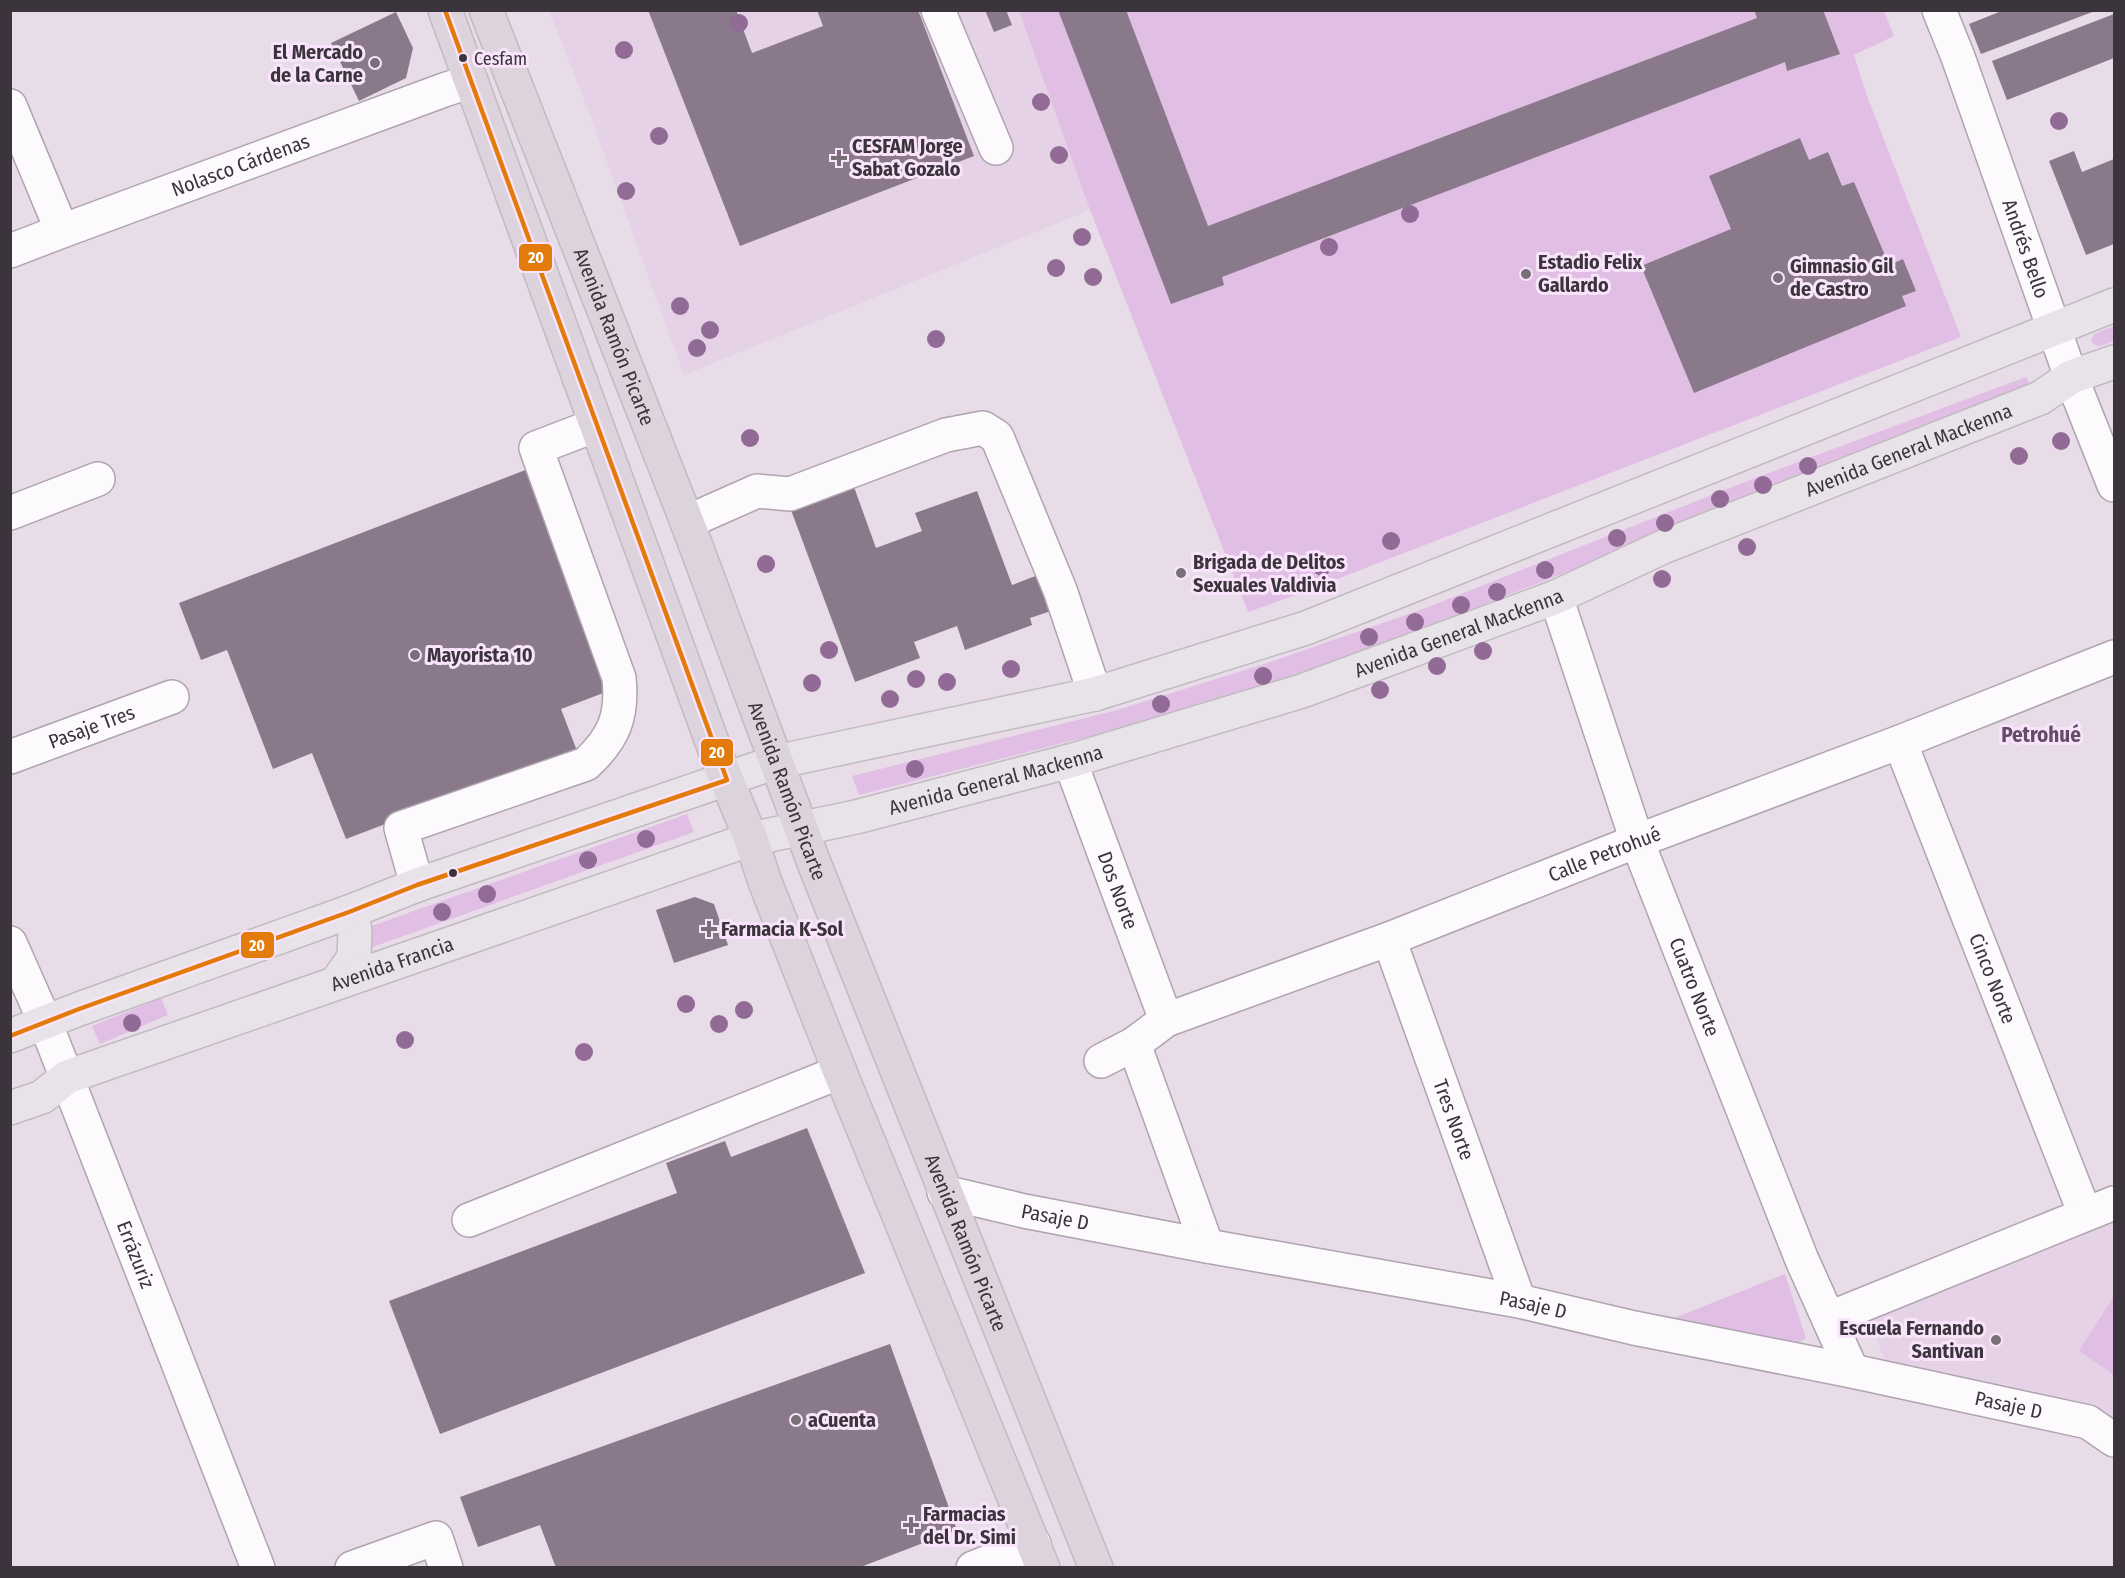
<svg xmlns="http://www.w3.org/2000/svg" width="2125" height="1578" font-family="'Fira Sans Condensed',sans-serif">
<rect width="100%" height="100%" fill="#e8dce9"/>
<g fill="#e6d2e7">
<polygon points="549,11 1019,11 1090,210 684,375 587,107"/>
<polygon points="2114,1223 2114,1421 2091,1405 1887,1366 1868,1315"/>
</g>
<g fill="#e1bfe4">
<polygon points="1019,11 1884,11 1894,36 1854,55 1867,96 1961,337 1296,595 1248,612 1090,210"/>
<polygon points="2114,326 2114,341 2100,346 2094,345 2091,340 2094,334"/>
<polygon points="2026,377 2034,391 1304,674 1087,737 859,795 852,776 1117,710 1261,665 1423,609 1742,483"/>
<polygon points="687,814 694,832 370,948 363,929"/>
<polygon points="161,998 168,1015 100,1044 92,1026"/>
<polygon points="1785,1274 1806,1338 1797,1343 1669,1320"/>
<polygon points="2114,1296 2114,1375 2079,1351"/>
</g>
<g fill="#89798b">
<polygon points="648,10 736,10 752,53 823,26 817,10 918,10 974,156 740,246"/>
<polygon points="985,10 1006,10 1012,25 994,32"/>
<polygon points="1058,10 1126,10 1208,226 1757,18 1754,10 1823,10 1840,54 1787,71 1785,62 1222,277 1224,285 1171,304"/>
<polygon points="2004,10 2095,10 2095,11 1981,54 1969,24"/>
<polygon points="396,12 413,48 406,78 359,101 331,43"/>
<polygon points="2114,14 2114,58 2007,100 1992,61"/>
<polygon points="1800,138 1809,160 1828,152 1842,186 1854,182 1889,265 1903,259 1916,291 1902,296 1906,306 1694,393 1641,266 1731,229 1709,176"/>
<polygon points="2074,151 2082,172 2114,159 2114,244 2086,255 2049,161"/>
<polygon points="528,469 614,689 561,709 577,751 346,839 312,753 273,769 227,650 201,660 179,603"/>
<polygon points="854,487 876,548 922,531 915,513 977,491 1012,585 1038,575 1051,611 1030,618 1032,625 965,650 957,626 914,642 920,658 855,682 791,510"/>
<polygon points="695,897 714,904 728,945 674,963 656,910"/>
<polygon points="807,1128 865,1273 440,1434 389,1301 677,1193 666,1163 725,1141 731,1157"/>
<polygon points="890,1344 957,1530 858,1568 556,1568 540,1525 478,1547 460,1497"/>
</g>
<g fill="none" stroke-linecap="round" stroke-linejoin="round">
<g stroke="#aea4ae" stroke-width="36">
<g id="minor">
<polyline points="938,10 996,148"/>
<path id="s1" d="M 1939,10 L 1958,57 L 2071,377 L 2114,485"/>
<polyline points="10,106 62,231"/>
<path id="s2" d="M 10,251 L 62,231 L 444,90 L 471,81"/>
<polyline points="10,513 98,479"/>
<polyline points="687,522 757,491 790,494 946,435 983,428 997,437 1060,590 1095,694"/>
<path id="s3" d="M 1556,597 L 1637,841 L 1802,1260 L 1852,1371"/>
<path id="s4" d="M 1900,742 L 2085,1214"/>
<path id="s5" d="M 10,757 L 172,697"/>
<path id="s6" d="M 1070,761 L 1166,1020"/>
<path d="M 417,885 L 401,828 L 586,764 C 614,738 623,716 619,678 L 536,448 L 596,425"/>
<path id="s7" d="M 1389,939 L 1519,1301"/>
<path id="s8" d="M 10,943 L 45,1022 L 258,1568"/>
<polyline points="1134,1044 1207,1246"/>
<path id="s9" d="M 1101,1061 L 1134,1044 L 1166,1020 L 1389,939 L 1637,841 L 1900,742 L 2114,657"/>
<path id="s10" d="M 944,1192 L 1024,1211 L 1207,1246 L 1519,1301 L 1634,1328 L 1852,1371 L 2088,1422 L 2114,1440"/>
<polyline points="469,1220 840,1072"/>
<polyline points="1830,1318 2114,1203"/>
<polyline points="352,1568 436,1538 446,1568"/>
<polyline points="973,1568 1034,1544"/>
</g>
</g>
<g stroke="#c1bbc1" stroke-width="36">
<g id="major">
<polyline points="337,982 354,957 355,930 349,912"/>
<polyline points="10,1036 79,1009 349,912 417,885 776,762 1095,694 1306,628 2114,305"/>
<path id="s11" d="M 10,1108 L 42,1097 L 67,1077 L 751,839 L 856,817 L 1070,761 L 1302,691 L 1556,597 L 1663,547 L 2040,398 L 2071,377 L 2114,362"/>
</g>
</g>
<g stroke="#c1bbc1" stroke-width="36">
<g id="highway">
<polyline points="445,10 719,761 751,839 765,882 840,1072 1043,1568"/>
<path id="s12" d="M 486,10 L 687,522 L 814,863 L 1096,1568"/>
</g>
</g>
<use href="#minor" stroke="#fcfafc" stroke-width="33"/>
<use href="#major" stroke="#e8e2e9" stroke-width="33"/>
<use href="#highway" stroke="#dcd3dc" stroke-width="33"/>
<g stroke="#fae4fc" stroke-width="9">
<polyline id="bus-1" points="10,1036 79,1009 349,912 417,885 727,780 445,10"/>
</g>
<use href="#bus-1" stroke="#e27b09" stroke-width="4.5"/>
</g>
<g fill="#916b95">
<circle cx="739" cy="23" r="9"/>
<circle cx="624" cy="50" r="9"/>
<circle cx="1041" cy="102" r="9"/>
<circle cx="2059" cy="121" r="9"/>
<circle cx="659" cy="136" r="9"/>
<circle cx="1059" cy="155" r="9"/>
<circle cx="626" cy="191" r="9"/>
<circle cx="1410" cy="214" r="9"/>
<circle cx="1082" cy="237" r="9"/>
<circle cx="1329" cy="247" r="9"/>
<circle cx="1056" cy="268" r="9"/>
<circle cx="1093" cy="277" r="9"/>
<circle cx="680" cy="306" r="9"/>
<circle cx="710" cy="330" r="9"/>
<circle cx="936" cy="339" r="9"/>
<circle cx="697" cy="348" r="9"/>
<circle cx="750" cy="438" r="9"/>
<circle cx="2061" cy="441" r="9"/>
<circle cx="2019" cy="456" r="9"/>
<circle cx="1808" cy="466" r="9"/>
<circle cx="1763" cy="485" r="9"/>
<circle cx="1720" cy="499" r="9"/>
<circle cx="1665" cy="523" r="9"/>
<circle cx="1617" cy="538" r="9"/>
<circle cx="1391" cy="541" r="9"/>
<circle cx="1747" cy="547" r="9"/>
<circle cx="766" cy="564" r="9"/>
<circle cx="1322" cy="567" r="9"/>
<circle cx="1545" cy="570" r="9"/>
<circle cx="1662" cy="579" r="9"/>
<circle cx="1497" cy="592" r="9"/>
<circle cx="1461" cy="605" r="9"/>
<circle cx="1415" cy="622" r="9"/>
<circle cx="1369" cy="637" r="9"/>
<circle cx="829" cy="650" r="9"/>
<circle cx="1483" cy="651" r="9"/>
<circle cx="1437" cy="666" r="9"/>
<circle cx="1011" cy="669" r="9"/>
<circle cx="1263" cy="676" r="9"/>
<circle cx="916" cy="679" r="9"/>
<circle cx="947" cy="682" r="9"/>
<circle cx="812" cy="683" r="9"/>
<circle cx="1380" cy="690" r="9"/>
<circle cx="890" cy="699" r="9"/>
<circle cx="1161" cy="704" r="9"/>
<circle cx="915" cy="769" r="9"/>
<circle cx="646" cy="839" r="9"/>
<circle cx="588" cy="860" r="9"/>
<circle cx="487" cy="894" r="9"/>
<circle cx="442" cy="912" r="9"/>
<circle cx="686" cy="1004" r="9"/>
<circle cx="744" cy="1010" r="9"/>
<circle cx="132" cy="1023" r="9"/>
<circle cx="719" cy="1024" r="9"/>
<circle cx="405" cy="1040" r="9"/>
<circle cx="584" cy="1052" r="9"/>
</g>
<g fill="#3c343d" stroke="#fae4fc" stroke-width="2">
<circle cx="463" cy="58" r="5"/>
<circle cx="453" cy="873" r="5"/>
</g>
<g fill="#786f79" stroke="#fae4fc" stroke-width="2">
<circle cx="375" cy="63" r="6"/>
<path d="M836 149h6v6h6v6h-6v6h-6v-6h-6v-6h6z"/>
<circle cx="1526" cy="274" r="6"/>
<circle cx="1778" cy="278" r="6"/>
<circle cx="1181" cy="573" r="6"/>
<circle cx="415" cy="655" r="6"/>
<path d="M706 920h6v6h6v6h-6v6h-6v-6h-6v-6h6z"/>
<circle cx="1996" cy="1340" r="6"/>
<circle cx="796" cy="1420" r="6"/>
<path d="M908 1516h6v6h6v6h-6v6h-6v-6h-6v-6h6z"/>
</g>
<g text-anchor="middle" stroke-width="6" stroke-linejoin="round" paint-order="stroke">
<g font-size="18" fill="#3c343d" stroke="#fae4fc" text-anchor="start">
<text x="474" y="65">Cesfam</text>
</g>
<g font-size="20" font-weight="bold" fill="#3c343d" stroke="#fae4fc" text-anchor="start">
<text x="363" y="59" text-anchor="end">El Mercado<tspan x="363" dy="23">de la Carne</tspan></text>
<text x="852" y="153">CESFAM Jorge<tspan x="852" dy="23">Sabat Gozalo</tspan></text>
<text x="1538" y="269">Estadio Felix<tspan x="1538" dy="23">Gallardo</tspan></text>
<text x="1790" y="273">Gimnasio Gil<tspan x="1790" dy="23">de Castro</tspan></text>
<text x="1193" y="569">Brigada de Delitos<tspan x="1193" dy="23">Sexuales Valdivia</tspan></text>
<text x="427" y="662">Mayorista 10</text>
<text x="721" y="936">Farmacia K-Sol</text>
<text x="1984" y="1335" text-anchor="end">Escuela Fernando<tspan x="1984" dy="23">Santivan</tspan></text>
<text x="808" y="1427">aCuenta</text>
<text x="923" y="1521">Farmacias<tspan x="923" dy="23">del Dr. Simi</tspan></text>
</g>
<g font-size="20" fill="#3c343d" stroke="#fae4fc">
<text dy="7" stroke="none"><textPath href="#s2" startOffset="246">Nolasco Cárdenas</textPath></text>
<text dy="7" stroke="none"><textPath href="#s1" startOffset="254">Andrés Bello</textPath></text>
<text dy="7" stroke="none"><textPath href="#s12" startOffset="351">Avenida Ramón Picarte</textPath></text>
<text dy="7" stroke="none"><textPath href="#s11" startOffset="2014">Avenida General Mackenna</textPath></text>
<text dy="7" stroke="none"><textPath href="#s11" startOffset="1528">Avenida General Mackenna</textPath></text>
<text dy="7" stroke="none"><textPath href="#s5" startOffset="87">Pasaje Tres</textPath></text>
<text dy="7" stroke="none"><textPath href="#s11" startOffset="1042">Avenida General Mackenna</textPath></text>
<text dy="7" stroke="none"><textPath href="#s12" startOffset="837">Avenida Ramón Picarte</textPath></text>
<text dy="7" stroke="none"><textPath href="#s9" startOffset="546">Calle Petrohué</textPath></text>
<text dy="7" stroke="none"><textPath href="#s6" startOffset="138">Dos Norte</textPath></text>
<text dy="7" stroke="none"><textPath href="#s11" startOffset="410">Avenida Francia</textPath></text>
<text dy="7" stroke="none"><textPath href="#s4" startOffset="254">Cinco Norte</textPath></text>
<text dy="7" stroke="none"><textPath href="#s3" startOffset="414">Cuatro Norte</textPath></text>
<text dy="7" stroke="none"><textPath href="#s7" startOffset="192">Tres Norte</textPath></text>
<text dy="7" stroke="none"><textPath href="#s10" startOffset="114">Pasaje D</textPath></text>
<text dy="7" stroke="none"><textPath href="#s12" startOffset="1323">Avenida Ramón Picarte</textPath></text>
<text dy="7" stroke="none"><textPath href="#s8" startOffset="336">Errázuriz</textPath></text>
<text dy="7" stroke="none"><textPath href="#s10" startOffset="600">Pasaje D</textPath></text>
<text dy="7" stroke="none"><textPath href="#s10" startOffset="1086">Pasaje D</textPath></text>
</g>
<g font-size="21" font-weight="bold" fill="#614f63" stroke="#fae4fc">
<text x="2041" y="742">Petrohué</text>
</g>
</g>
<g stroke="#fae4fc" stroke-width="2">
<rect x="518" y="243" width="35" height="29" rx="6" fill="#e27b09"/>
<rect x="700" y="738" width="34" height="29" rx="6" fill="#e27b09"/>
<rect x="240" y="931" width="35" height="28" rx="6" fill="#e27b09"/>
</g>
<g font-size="16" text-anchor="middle" font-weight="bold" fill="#fff">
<text x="536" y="263">20</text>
<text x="717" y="758">20</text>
<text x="257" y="951">20</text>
</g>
<rect width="2125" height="1578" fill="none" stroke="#3c343d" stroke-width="24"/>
</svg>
